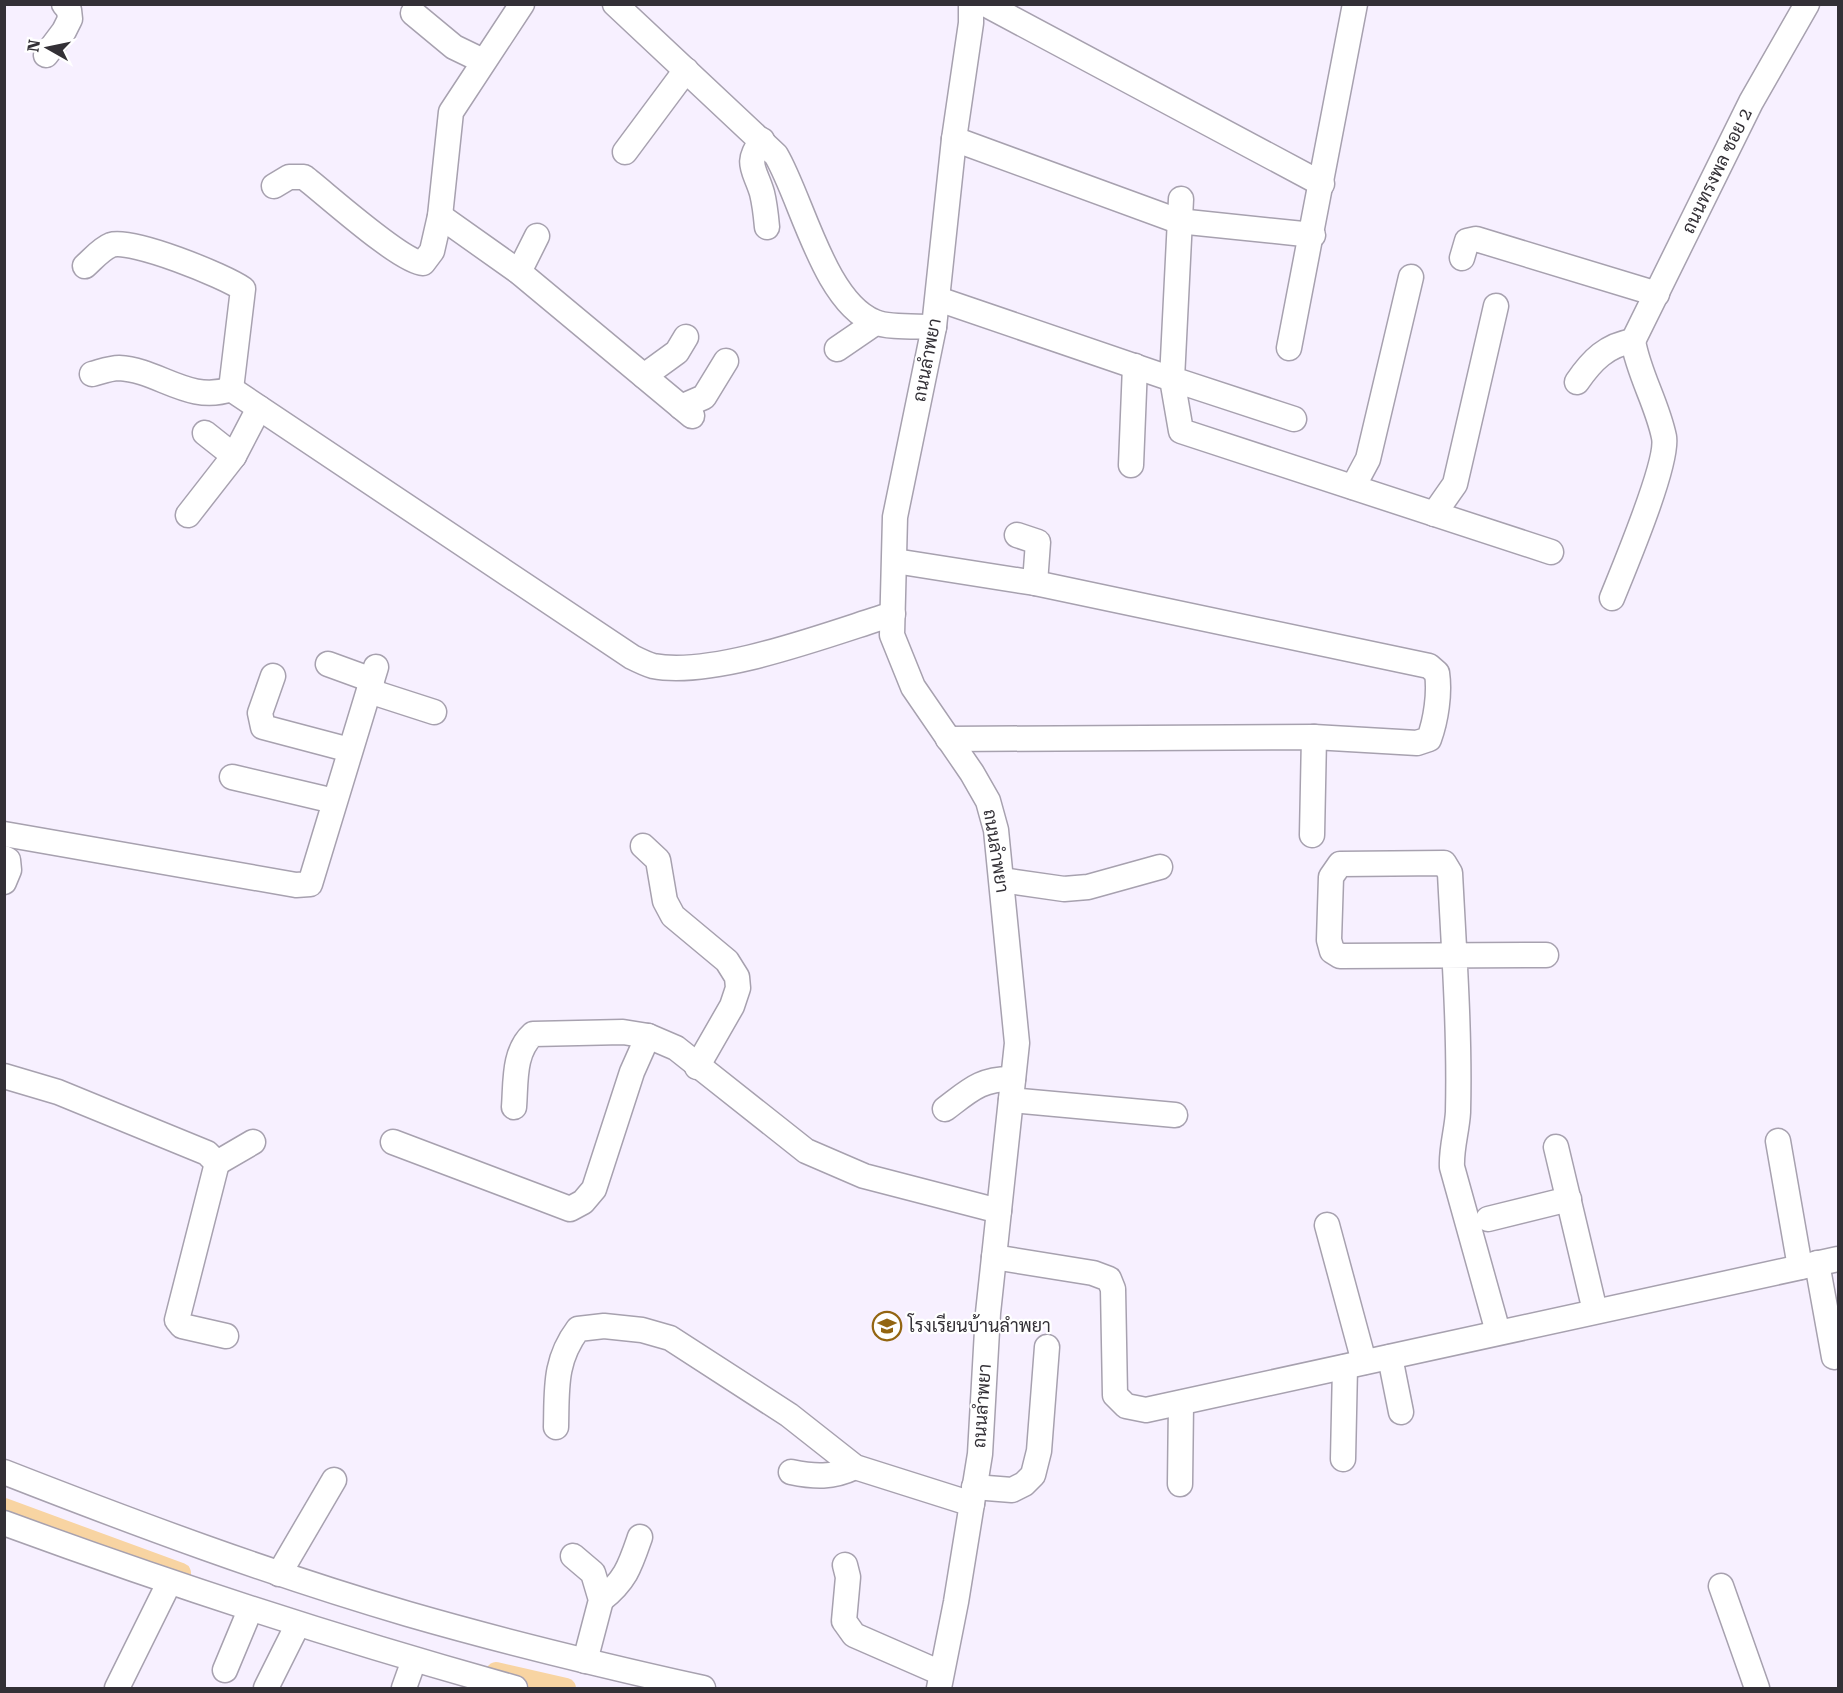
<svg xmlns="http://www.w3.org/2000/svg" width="1843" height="1693" font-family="'Roboto Serif',Sarabun,serif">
<rect width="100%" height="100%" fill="#f7f0ff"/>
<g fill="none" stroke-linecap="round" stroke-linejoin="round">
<g stroke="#f8d4a2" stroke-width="20">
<polyline points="4,1508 181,1573"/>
<polyline points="496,1672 566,1688"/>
</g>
<g stroke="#a7a1af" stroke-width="27">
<g id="minor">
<path d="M 615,4 L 776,155 C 802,199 824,302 875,322 C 888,328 919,326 934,327"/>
<polyline points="985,4 1322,184"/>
<polyline points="413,13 454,47 483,61"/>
<polyline points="46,55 64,31 70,19 69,10 64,4"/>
<polyline points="954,139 1178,221 1313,235"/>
<path d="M 762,140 C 744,164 755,169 762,193 C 765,205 766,216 767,227"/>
<polyline points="625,152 686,70"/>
<path d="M 274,186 L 289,177 L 304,177 C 326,194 401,262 423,263 L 432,251 L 440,216 L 451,112 L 522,4"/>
<polyline points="1181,199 1172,379 1294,419"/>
<polyline points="440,216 519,272 692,416"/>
<polyline points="1462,258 1467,241 1476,239 1657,294"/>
<path d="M 85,266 C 93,259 101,249 111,245 C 131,238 225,276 243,289 L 231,389"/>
<polyline points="519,272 537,236"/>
<polyline points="938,299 1172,379 1181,431 1551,552"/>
<polyline points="1633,341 1751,102 1807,4"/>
<polyline points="1289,348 1355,4"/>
<polyline points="837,349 875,323"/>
<path d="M 92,374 C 100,372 110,368 119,368 C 159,370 189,404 231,389 L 632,657 C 638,660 646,664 653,666 C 715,678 831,633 893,614"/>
<polyline points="644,376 677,352 686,337"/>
<path d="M 1577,382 C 1592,360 1607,345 1633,341 C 1639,375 1657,403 1664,437 C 1669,462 1624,568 1612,598"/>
<polyline points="681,407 704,397 726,361"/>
<polyline points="205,433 234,456"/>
<polyline points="1131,465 1135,366"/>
<polyline points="1353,487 1368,459 1411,277"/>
<polyline points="1434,514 1455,484 1496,306"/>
<polyline points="188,515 234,456 259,408"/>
<polyline points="1017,535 1038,542 1035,583"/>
<path d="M 895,561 L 1035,583 L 1429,666 L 1437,673 C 1440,693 1436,720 1429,739 L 1417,743 L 1314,737 L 948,739"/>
<polyline points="328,664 372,680"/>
<polyline points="273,676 260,713 263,727 350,750"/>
<polyline points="369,691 434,712"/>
<polyline points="232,777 334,801"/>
<polyline points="4,834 296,885 310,884 376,667"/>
<polyline points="1312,835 1314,737"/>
<polyline points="643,846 658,860 665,901 673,916 727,961 737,977 738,988 732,1006 697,1067"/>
<polyline points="4,858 8,860 9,870 4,882"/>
<polyline points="1002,880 1064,889 1088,887 1160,867"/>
<polyline points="4,1076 58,1092 207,1153 217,1163 177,1320 182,1326 226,1336"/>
<polyline points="1011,1100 1175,1115"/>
<path d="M 514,1107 C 516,1082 513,1052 533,1034 L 623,1032 L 648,1036 L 676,1048 L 806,1151 L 864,1176 L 999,1211"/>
<path d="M 945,1109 C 969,1091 981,1078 1013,1079"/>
<polyline points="1778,1141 1800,1267"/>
<polyline points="393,1142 570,1209 583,1202 594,1189 632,1072 648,1036"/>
<polyline points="1556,1147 1595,1311"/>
<polyline points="217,1163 253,1142"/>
<polyline points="1488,1219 1569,1199"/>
<polyline points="1327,1225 1364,1362"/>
<polyline points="994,1257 1093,1273 1109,1279 1113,1289 1115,1395 1126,1406 1146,1410 1838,1259"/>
<polyline points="1817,1263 1834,1357"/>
<path d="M 1498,1332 L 1452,1167 C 1451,1148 1457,1131 1458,1112 C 1460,1033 1454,952 1450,873 L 1444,863 L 1340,864 L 1331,877 L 1329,940 L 1332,951 L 1340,956 L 1546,955"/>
<polyline points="1390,1357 1401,1412"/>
<path d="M 556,1427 C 557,1389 554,1361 578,1329 L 604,1326 L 642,1330 L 670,1338 L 789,1415 L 855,1467 L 972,1504"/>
<polyline points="1343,1459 1345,1367"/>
<path d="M 4,1472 C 137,1524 271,1574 408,1614 C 505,1642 604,1666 703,1688"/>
<path d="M 791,1472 C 815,1477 832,1478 855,1467"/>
<polyline points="1180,1484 1181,1403"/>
<polyline points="974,1487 1012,1490 1024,1484 1033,1475 1039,1451 1047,1347"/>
<path d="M 4,1523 C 173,1585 342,1640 515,1688"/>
<polyline points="573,1556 593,1573 601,1600 585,1661"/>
<polyline points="845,1565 848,1577 844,1621 854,1635 941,1673"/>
<polyline points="279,1574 334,1480"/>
<polyline points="1721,1586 1757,1688"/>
<path d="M 601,1600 C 626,1580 630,1566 640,1537"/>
<polyline points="225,1670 250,1610"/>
<polyline points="117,1688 169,1583"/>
<polyline points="266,1688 297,1626"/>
<polyline points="404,1688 414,1660"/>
<polyline points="939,1688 956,1602 980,1454 988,1313 1017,1043 996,830 988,801 972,773 913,687 892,635 895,517 934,327 954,139 971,23 971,4"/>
</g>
</g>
<use href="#minor" stroke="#fff" stroke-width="24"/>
</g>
<defs>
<g id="school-ring" transform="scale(1.5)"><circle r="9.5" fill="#fff" stroke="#936511" stroke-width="1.5"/><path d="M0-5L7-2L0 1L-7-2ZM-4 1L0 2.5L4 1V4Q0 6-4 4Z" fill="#936511"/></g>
</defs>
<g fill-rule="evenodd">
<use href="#school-ring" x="887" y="1326"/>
</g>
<g text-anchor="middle" stroke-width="4.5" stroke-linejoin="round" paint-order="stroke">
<g font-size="18" fill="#333036" stroke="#fff">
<text transform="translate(1717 171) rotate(-64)" y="6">ถนนทรงพล ซอย 2</text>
<text transform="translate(927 360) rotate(-79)" y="6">ถนนลำพยา</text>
<text transform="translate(996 851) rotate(81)" y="6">ถนนลำพยา</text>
<text transform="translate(982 1406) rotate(-86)" y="6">ถนนลำพยา</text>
</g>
<g font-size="18" fill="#333036" stroke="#fff" text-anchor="start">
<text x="908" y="1332">โรงเรียนบ้านลำพยา</text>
</g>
</g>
<rect width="1843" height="1693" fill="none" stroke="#333036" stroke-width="12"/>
<g transform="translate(48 48) rotate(279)" stroke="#ffffff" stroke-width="4.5" paint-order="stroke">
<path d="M0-4.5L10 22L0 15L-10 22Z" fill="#333036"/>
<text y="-9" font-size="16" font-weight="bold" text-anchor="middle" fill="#333036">N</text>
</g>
</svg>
